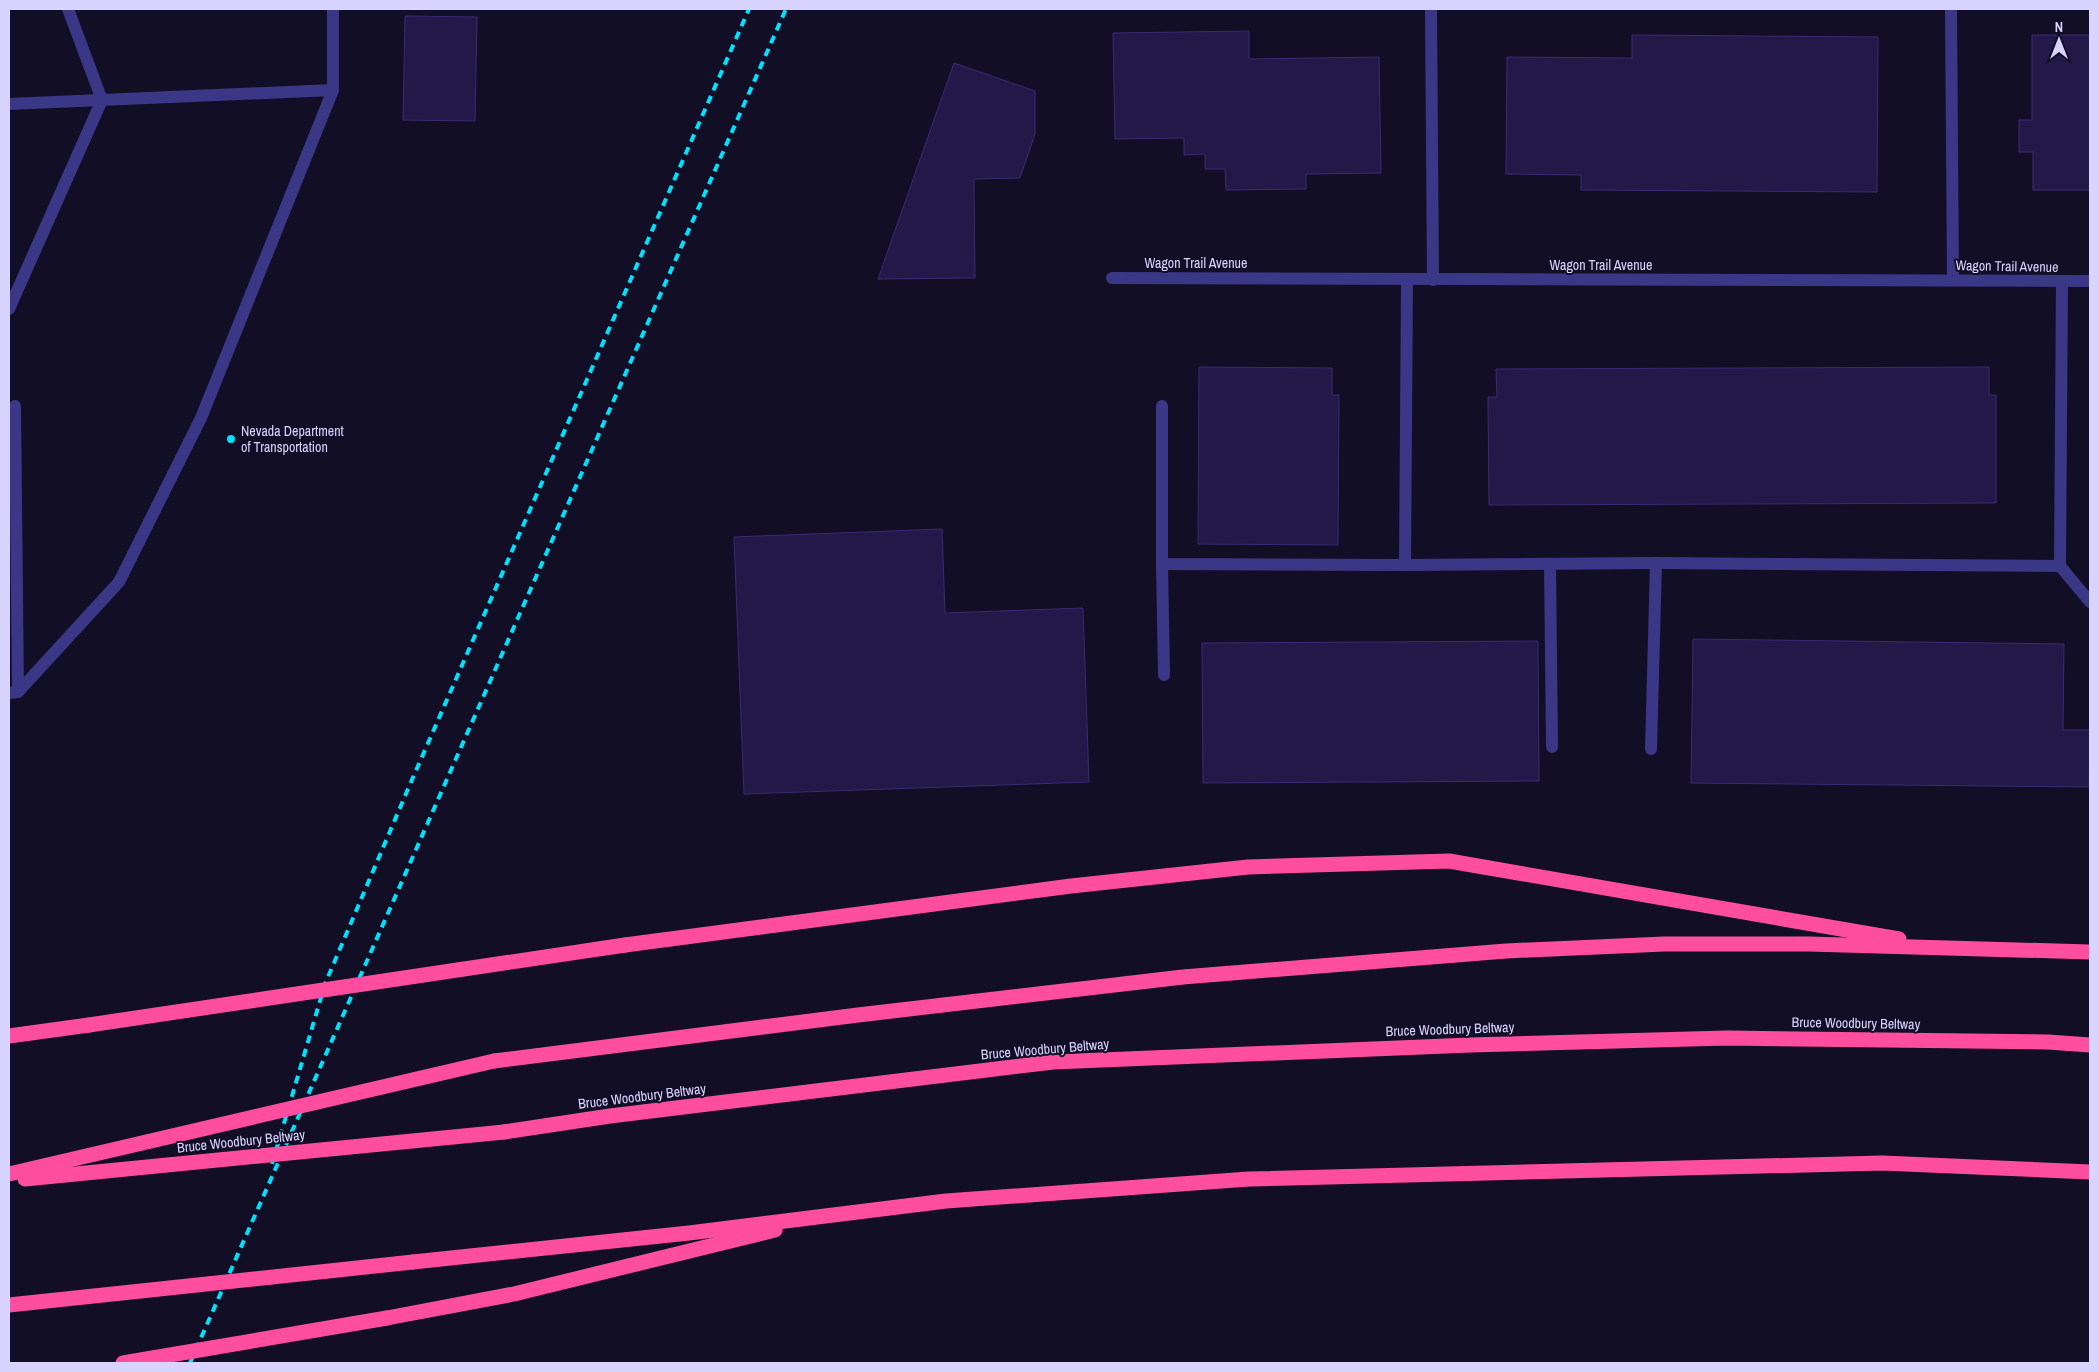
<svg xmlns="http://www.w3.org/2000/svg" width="2099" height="1372" font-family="'Archivo Narrow',sans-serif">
<rect width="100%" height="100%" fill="#120e26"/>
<g fill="#231948" stroke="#3a2a75">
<polygon points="405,16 477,17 475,121 403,120"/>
<polygon points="1249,31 1249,59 1379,57 1381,173 1306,174 1306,189 1226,190 1225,169 1205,169 1205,154 1184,155 1184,138 1115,139 1113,33"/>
<polygon points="1632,35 1878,37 1877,192 1581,190 1581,175 1506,174 1507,57 1632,58"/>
<polygon points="2032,35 2090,35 2090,190 2033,190 2033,152 2019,152 2019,120 2032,120"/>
<polygon points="954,63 1035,91 1035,134 1020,178 974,179 975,278 878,279"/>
<polygon points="1199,367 1332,368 1332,395 1339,395 1338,545 1198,544"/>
<polygon points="1989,367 1989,395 1996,395 1996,503 1489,505 1488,397 1497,397 1496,369"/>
<polygon points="942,529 945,613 1083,608 1089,782 744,794 734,537"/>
<polygon points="1693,639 2064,644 2063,730 2090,730 2089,787 1691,783"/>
<polygon points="1538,641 1539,781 1203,783 1202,643"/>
</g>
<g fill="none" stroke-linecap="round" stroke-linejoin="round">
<g stroke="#3b3787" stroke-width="12">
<polyline points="333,9 333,90"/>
<polyline points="1431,9 1433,280"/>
<polyline points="1951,9 1953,280"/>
<polyline points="9,104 333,90 201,418 119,582 18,692 9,693"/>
<polyline points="9,309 102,100 68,9"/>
<polyline points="15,406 18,692"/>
<polyline points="1162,406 1162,564 1405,565 1407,280"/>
<polyline points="1162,564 1164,675"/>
<polyline points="1550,564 1552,747"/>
<polyline points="1405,565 1656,563 2060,566 2062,282"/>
<polyline points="2060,566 2090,602"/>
<polyline points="1651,749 1656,563"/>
</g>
<polyline stroke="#3b3787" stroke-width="12" points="1112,278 2090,281"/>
<g stroke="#ff4ea0" stroke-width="15">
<polyline points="625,945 1071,886 1248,867 1449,861 1899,939"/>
<polyline points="9,1036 89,1025"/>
<polyline points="494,1061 858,1015 1183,977 1506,951 1664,944 1809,944 2090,952"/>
<polyline points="504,1132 610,1116 1053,1062 1470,1045 1727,1038 2048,1042 2090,1045"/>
<polyline points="413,1262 689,1233 946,1201 1249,1179 1882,1163 2090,1172"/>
<polyline points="387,1318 514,1294 775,1230"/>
</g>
<g stroke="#00e1fe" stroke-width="4" stroke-dasharray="8 6" stroke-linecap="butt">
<polyline points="272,1164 325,984 411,782 749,9"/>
<polyline points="190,1363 786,9"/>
</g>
<g stroke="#ff4ea0" stroke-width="15">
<polyline points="89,1025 625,945"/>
<polyline points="9,1174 494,1061"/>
<polyline points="25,1179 504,1132"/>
<polyline points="9,1305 413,1262"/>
<polyline points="123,1363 387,1318"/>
</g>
</g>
<circle fill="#00e1fe" stroke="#120e26" stroke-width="2" cx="231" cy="439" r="5"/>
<g text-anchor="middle" stroke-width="4" stroke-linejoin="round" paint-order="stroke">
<g font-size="14" fill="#d9d3ff" stroke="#120e26">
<text x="1196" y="268">Wagon Trail Avenue</text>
<text x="1601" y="270">Wagon Trail Avenue</text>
<text transform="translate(2007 266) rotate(1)" y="5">Wagon Trail Avenue</text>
<text transform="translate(1856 1023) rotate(1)" y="5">Bruce Woodbury Beltway</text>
<text transform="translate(1450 1029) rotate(-2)" y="5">Bruce Woodbury Beltway</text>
<text transform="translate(1045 1049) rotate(-5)" y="5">Bruce Woodbury Beltway</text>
<text transform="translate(642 1096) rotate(-7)" y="5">Bruce Woodbury Beltway</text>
<text transform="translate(241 1141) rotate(-6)" y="5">Bruce Woodbury Beltway</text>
</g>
<g font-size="14" fill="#d9d3ff" stroke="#120e26" text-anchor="start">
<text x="241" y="436">Nevada Department<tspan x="241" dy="16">of Transportation</tspan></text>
</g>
</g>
<rect width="2099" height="1372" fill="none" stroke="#d9d3ff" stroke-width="20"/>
<g transform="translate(2059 40)" stroke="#120e26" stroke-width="4" paint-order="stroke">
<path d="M0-4L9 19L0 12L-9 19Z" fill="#d9d3ff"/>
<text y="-8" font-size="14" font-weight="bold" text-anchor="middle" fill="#d9d3ff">N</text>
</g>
</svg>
